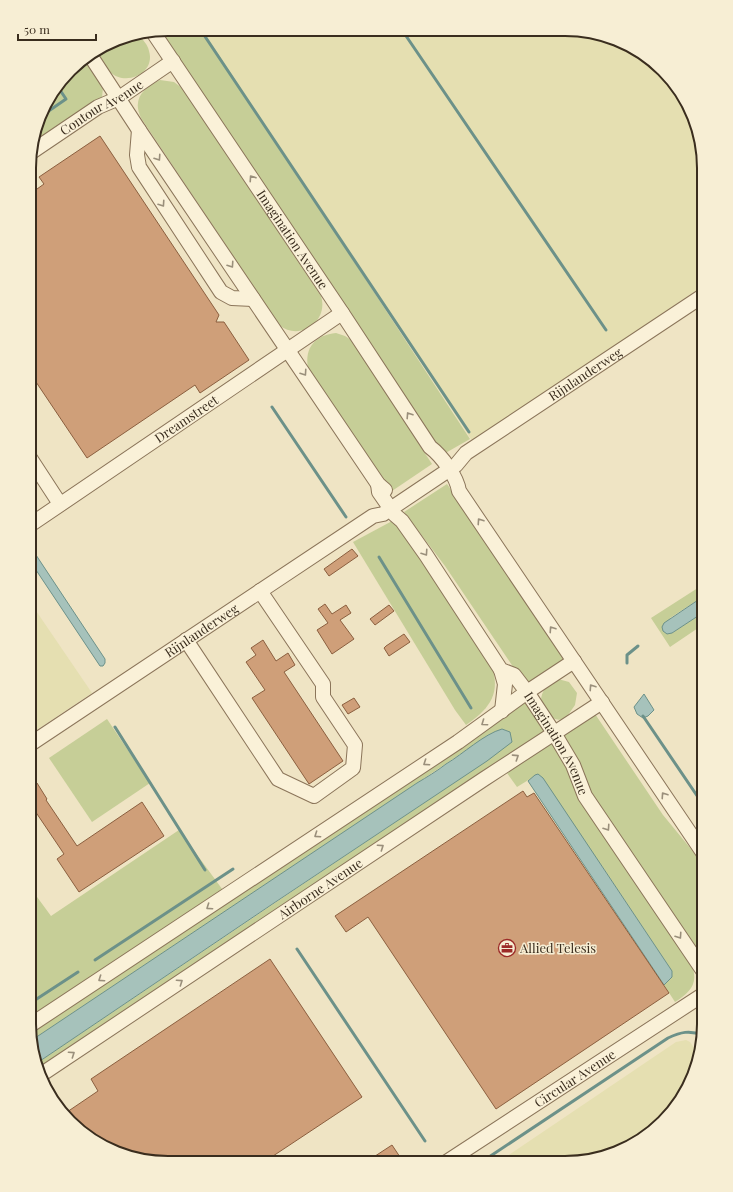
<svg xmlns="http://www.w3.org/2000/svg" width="733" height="1192" font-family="'Playfair Display',serif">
<rect width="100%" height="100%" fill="#efe4c4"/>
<g fill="#e5dfb1">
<polygon points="202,29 583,30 650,58 693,115 704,168 704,285 473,442"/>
<polygon points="30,602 92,693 29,735"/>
<polygon points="686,1040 690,1042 699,1055 693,1077 675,1108 618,1152 565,1163 506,1163 503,1159 676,1042"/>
</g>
<g fill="#c6ce97">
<polygon points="168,29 202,29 470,439 442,455 159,31"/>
<path d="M 139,35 C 143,40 148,45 149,51 C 156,73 126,87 110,72 C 105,67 101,58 96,51 L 115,40 Z"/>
<polygon points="85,58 103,88 102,97 96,105 31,148 43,106 76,64"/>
<path d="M 160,80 L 174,82 L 182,88 L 321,296 C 329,321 300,342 279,325 L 141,118 C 132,99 143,88 160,80 Z"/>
<path d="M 336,333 L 345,336 L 351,340 L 432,464 L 392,491 L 308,368 C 304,347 316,335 336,333 Z"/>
<polygon points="447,484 490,545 564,658 564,660 526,686 445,566 404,512"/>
<path d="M 394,520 L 493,670 C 500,697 487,710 466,725 L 455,710 L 353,542 Z"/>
<polygon points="704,584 704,596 670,618 672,633 704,612 704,624 670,647 651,618"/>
<path d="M 558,679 L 569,682 L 577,693 L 575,705 L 568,715 L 569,717 C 552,725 549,714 541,702 C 541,689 548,685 558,679 Z"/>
<polygon points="526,701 547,731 39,1072 37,1063 455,782 465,775 510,732 502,729 492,733 32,1040 30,1030"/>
<polygon points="595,714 663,815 691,849 704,867 704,962 588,790 559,738"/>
<polygon points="107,719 150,783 92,822 49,758"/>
<path d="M 554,741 L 692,966 C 699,984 689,993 675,1002 L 664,985 L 672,977 L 672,971 L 602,866 L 530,779 L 517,787 L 507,773 Z"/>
<polygon points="179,830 225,893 29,1021 29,886 51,916"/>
</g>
<g fill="#a6c2bb" stroke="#6c9189">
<polygon points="32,553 36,555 105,659 105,663 103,666 100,666 30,561 30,554"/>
<polygon points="704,596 704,612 672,633 667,634 663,631 662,627 664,623"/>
<polygon points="644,694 654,710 648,716 643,718 637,714 634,707"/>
<path d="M 502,729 L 510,732 L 512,742 L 487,761 L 274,903 L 37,1063 L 32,1040 L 417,783 C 427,777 437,771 446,764 C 463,754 484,734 502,729 Z"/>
<polygon points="538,774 543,778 672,971 672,977 664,985 528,781 535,775"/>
</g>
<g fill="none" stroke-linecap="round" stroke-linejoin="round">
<g stroke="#6c9189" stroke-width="3">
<polyline points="200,29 469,432"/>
<polyline points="402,30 606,330"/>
<polyline points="40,117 66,99 58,87"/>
<polyline points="272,407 346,517"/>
<polyline points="379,557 471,708"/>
<polyline points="627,663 627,655 638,646"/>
<polyline points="643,716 704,806"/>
<polyline points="115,727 205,870"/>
<polyline points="297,949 425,1141"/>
<polyline points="95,960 233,869"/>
<polyline points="29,1004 78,972"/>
<path d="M 480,1163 L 668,1038 C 681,1032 689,1030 703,1035"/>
</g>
</g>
<g fill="#cf9f79" stroke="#8b5f3f">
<polygon points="100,136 219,315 216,322 224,322 249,360 200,393 195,385 87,458 30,373 30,194 44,184 39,177"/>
<polygon points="352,549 358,556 329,576 324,569"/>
<polygon points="325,604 332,614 346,605 351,613 340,620 354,639 332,654 317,630 328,623 318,609"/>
<polygon points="389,605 394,611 375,625 370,619"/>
<polygon points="404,634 410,642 389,656 384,648 386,646"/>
<polygon points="263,640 276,661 288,653 295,665 284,672 343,761 309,784 252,698 265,690 246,662 256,655 251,648"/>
<polygon points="354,698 360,707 348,714 342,705"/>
<polygon points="37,783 47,799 46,800 77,846 142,802 164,836 79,892 57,859 64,854 33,808 29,811 29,788"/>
<polygon points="523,791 527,797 534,793 669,993 496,1109 368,917 346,932 335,916"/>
<polygon points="270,959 362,1097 264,1162 150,1162 84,1134 67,1112 98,1091 91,1079"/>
<polygon points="392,1145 404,1163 366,1162"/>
</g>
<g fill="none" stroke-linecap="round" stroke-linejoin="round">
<g stroke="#8b755a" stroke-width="16">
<g id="minor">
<path id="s1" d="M 153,32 L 342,313 L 430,447 C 442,456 457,477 459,491 L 704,854"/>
<polyline points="90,55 139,130 378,484 385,490"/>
<polyline points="139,130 137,155 139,167 221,292 232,298 253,299"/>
<path id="s2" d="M 30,153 L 98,107 L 119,98 L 173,61"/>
<polyline points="30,458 60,504"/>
<path id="s3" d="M 378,484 L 379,492 L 395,515 L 402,521 L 426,555 L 501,670 L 514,675 L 527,692 L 554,733 L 573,765 L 585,796 L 704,972"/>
<path id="s4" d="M 30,525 L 342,313"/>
<polyline points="186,640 278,779 314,796 353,768 355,745 323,697 323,684 260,591"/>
<polyline points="501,670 505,684 502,711"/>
<path id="s5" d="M 29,745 L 373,516 L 383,514 L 456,465 L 466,453 L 704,295"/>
<polyline points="29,1026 458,742 527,692 574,661"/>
<path id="s6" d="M 39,1076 L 484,779 L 602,702"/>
<path id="s7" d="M 445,1163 L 704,994"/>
</g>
</g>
<use href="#minor" stroke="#faf1d8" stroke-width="14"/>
</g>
<defs><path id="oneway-chevron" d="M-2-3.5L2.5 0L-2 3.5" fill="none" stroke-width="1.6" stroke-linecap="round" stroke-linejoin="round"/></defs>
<g stroke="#9a8f7b">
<use href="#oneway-chevron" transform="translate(158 158) rotate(56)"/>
<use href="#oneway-chevron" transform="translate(252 178) rotate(-124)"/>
<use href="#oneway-chevron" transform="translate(162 204) rotate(56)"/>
<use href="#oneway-chevron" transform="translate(231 265) rotate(56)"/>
<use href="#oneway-chevron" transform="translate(304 373) rotate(56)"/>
<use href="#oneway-chevron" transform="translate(409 415) rotate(-123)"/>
<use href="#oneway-chevron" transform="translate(480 521) rotate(-124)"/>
<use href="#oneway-chevron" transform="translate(425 553) rotate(56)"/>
<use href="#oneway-chevron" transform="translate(552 629) rotate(-124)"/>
<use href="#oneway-chevron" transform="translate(592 687) rotate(-124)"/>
<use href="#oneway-chevron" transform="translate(484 723) rotate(145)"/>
<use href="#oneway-chevron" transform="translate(516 757) rotate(-33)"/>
<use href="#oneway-chevron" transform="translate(426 763) rotate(146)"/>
<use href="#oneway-chevron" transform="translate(664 795) rotate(-124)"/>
<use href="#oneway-chevron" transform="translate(607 828) rotate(56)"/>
<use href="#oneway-chevron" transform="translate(317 835) rotate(146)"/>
<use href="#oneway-chevron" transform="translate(381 847) rotate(-34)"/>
<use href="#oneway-chevron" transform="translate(209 907) rotate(146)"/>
<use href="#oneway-chevron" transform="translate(679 936) rotate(56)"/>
<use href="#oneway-chevron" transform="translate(101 979) rotate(146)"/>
<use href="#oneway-chevron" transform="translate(180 982) rotate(-34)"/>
<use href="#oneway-chevron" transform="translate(72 1054) rotate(-34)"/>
</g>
<defs>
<g id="office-ring" transform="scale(0.9)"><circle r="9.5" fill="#f7eed4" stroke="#9c2b28" stroke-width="1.5"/><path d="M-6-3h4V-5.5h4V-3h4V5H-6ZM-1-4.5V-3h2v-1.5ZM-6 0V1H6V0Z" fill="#9c2b28"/></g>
</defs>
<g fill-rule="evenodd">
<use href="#office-ring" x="507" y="948"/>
</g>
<g text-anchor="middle" stroke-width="3" stroke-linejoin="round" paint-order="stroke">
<g font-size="13" fill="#3a2d1e" stroke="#f7eed4">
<text dy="5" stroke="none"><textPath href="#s2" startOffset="85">Contour Avenue</textPath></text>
<text dy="5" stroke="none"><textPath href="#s1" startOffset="250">Imagination Avenue</textPath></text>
<text dy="5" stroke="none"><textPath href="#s5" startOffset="670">Rijnlanderweg</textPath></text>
<text dy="5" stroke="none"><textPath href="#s4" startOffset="189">Dreamstreet</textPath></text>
<text dy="5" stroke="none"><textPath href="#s5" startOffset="207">Rijnlanderweg</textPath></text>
<text dy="5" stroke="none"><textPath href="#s3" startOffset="319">Imagination Avenue</textPath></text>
<text dy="5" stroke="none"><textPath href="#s6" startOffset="338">Airborne Avenue</textPath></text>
<text dy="5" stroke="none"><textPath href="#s7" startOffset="155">Circular Avenue</textPath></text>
</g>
<g font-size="13" fill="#3a2d1e" stroke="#f7eed4" text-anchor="start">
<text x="520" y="953">Allied Telesis</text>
</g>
</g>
<path d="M0 0H733V1192H0ZM168 36H565A132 132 0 0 1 697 168V1024A132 132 0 0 1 565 1156H168A132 132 0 0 1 36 1024V168A132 132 0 0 1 168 36Z" fill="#f7eed4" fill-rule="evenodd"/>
<path fill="none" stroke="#3a2d1e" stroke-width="2" d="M168 36H565A132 132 0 0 1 697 168V1024A132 132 0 0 1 565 1156H168A132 132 0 0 1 36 1024V168A132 132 0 0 1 168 36Z"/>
<path d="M18 34v6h78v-6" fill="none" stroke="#3a2d1e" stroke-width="2"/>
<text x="24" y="34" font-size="12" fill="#3a2d1e" stroke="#f7eed4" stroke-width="3" paint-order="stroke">50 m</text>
</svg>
